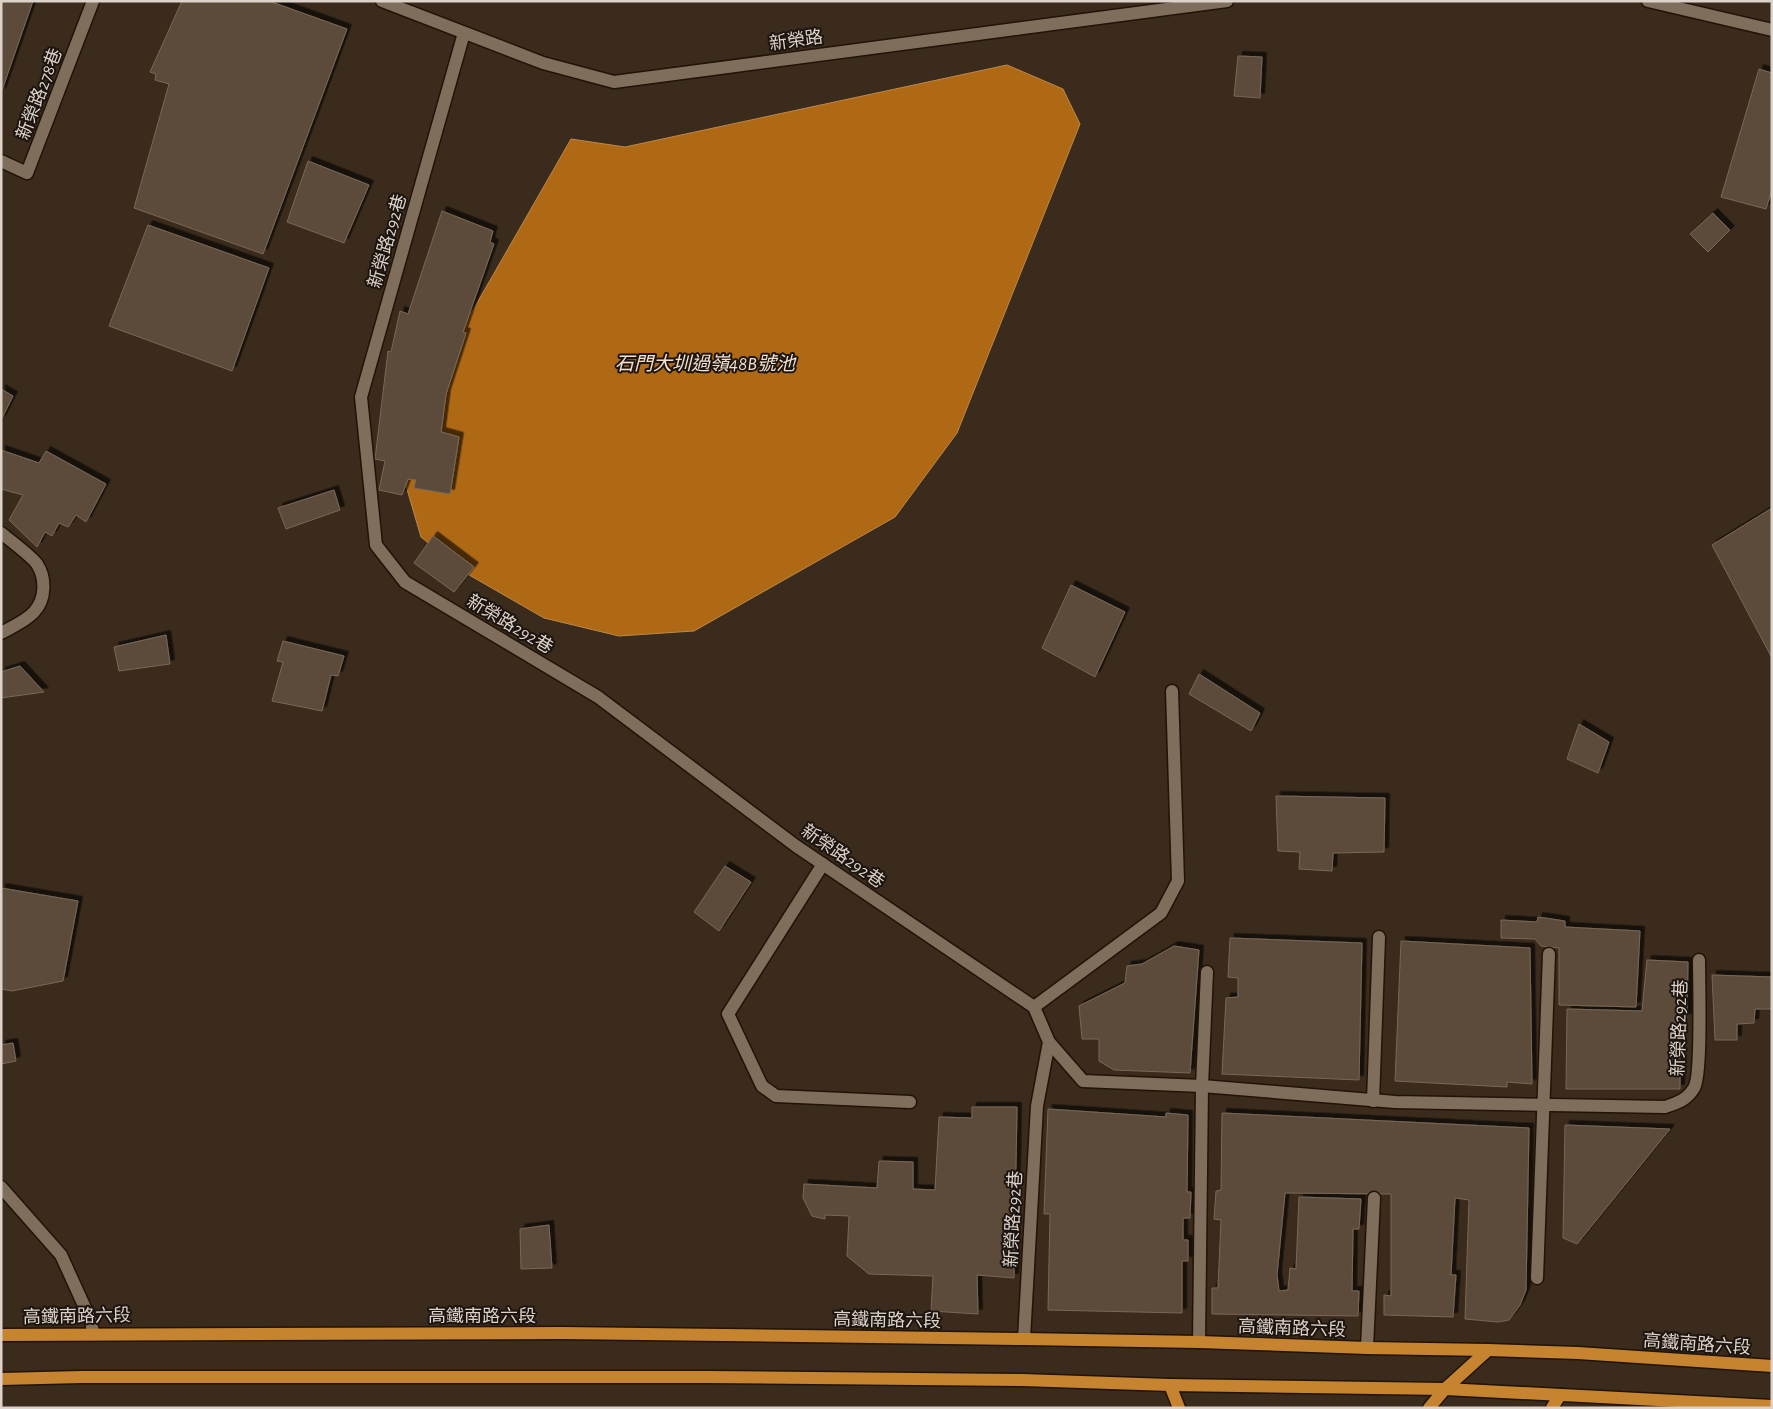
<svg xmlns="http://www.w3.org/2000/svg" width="1773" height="1409" font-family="'Alegreya Sans','Noto Sans TC',sans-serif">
<defs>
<filter id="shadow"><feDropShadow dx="4.5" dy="-4.5" stdDeviation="0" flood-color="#0009"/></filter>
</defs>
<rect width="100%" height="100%" fill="#3a2b1c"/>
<polygon fill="#af6914" stroke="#bd894b" points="1007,65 1063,89 1080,124 957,433 895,517 694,631 619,636 544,618 464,572 421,537 404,479 428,363 473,310 571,139 625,147"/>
<g fill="#5b4b3b" stroke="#796857" filter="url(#shadow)">
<polygon points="1,1 33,1 1,93"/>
<polygon points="182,1 269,1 347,29 263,254 134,208 169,84 155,80 156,74 150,72"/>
<polygon points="1238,56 1262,57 1260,98 1234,96"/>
<polygon points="1759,69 1772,73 1772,190 1766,209 1721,197"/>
<polygon points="308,161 369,185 344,243 287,222"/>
<polygon points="442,211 493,231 490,242 494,244 463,332 466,333 446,394 441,432 459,437 450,494 414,488 416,480 408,479 402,495 379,490 385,461 375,459 388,351 391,352 400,311 408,314"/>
<polygon points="1713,213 1730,230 1708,252 1690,234"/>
<polygon points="148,225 269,268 232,371 109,326"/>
<polygon points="1,389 13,396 1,420"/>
<polygon points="1,450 39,463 46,451 106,484 86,522 76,515 68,527 59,523 52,536 45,532 37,547 9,520 23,495 1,489"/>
<polygon points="334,490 340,510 286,529 278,508"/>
<polygon points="1772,508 1772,658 1712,545"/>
<polygon points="433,536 474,567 454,592 414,563"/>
<polygon points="1071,585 1125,612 1095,677 1042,648"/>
<polygon points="166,635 170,664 119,671 114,647"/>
<polygon points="283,641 344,656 338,676 331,675 322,711 272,701 283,662 277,661"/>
<polygon points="20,666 44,692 1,698 1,672"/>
<polygon points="1199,674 1260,713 1251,731 1189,694"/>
<polygon points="1579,724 1609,742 1598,773 1567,759"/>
<polygon points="1276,796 1385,798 1384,852 1333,853 1332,871 1299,869 1300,852 1278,851"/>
<polygon points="725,866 751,882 719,931 694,912"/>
<polygon points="1,888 78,901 63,981 12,991 1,989"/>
<polygon points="1538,917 1565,921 1565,927 1640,931 1636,1007 1559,1005 1559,948 1541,946 1535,939 1501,938 1501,920 1537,922"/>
<polygon points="1230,938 1362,943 1359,1080 1222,1074 1226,998 1238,997 1238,978 1228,977"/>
<polygon points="1401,941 1530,948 1532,1084 1507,1082 1507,1087 1395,1081"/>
<polygon points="1174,946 1199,950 1190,1073 1114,1070 1099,1061 1099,1039 1082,1039 1079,1006 1125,983 1127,966 1142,964"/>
<polygon points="1647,960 1688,962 1687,1018 1680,1018 1680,1089 1566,1089 1567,1009 1642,1011"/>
<polygon points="1712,975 1772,977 1772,1009 1755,1009 1754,1023 1737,1024 1737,1040 1715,1040"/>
<polygon points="13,1043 16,1061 1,1064 1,1045"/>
<polygon points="972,1107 1017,1107 1014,1278 977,1275 978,1314 931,1311 933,1276 869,1274 847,1256 849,1216 825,1215 825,1219 812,1216 803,1198 804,1184 877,1188 879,1161 913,1162 913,1189 935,1190 939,1117 972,1118"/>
<polygon points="1048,1109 1166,1117 1166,1113 1188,1115 1187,1192 1191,1192 1190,1218 1183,1218 1183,1240 1188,1240 1188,1261 1182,1261 1182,1313 1048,1310 1050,1214 1044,1214"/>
<polygon points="1222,1113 1529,1128 1526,1290 1520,1305 1509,1320 1498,1322 1465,1319 1469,1200 1455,1198 1451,1275 1456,1275 1453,1317 1384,1315 1384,1295 1391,1296 1391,1194 1285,1193 1277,1275 1279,1291 1288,1290 1290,1268 1296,1269 1299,1197 1361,1199 1359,1229 1353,1229 1352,1291 1359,1291 1358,1316 1212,1314 1212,1288 1218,1288 1221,1220 1214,1219 1216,1191 1221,1190"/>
<polygon points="1565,1125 1670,1129 1577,1244 1563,1238"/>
<polygon points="549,1225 552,1268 521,1269 520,1229"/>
</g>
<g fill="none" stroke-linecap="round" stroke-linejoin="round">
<g stroke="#211306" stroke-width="15">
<g id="lane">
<path d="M 464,33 L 361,397 L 376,545 L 405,582 L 598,697 L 796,846 L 1034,1007 L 1049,1042 L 1083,1081 L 1202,1086 L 1395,1102 L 1665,1107 C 1677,1103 1687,1100 1694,1088 C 1702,1076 1699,981 1699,960"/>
<polyline points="1,161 27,173 93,1"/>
<path d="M 1,533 C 11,541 30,555 37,564 C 46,578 46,599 34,612 C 26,621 12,627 1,633"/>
<polyline points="823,864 728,1014 762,1086 776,1096 910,1102"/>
<polyline points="1034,1007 1161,913 1178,881 1172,691"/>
<polyline points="1373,1101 1379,937"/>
<polyline points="1,1187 61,1255 91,1321 93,1333"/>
<polyline points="1537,1278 1549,954"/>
<polyline points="1024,1339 1037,1106 1049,1042"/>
<polyline points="1199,1342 1202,1086 1207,972"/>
<polyline points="1367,1348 1374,1198"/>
</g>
</g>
<g stroke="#211306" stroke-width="15">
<g id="secondary">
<polyline points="382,1 543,63 614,82 1227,1"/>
<polyline points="1648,1 1772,30"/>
</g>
</g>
<g stroke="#211306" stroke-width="15">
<g id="primary">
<polyline points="1,1335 562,1333 1024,1339 1199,1342 1367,1348 1488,1350 1578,1353 1772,1366"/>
<polyline points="1,1379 82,1377 709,1377 1022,1380 1170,1385 1445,1389 1772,1406"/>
<polyline points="1170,1385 1179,1408"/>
<polyline points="1429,1408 1445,1389 1488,1350"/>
<polyline points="1552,1408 1560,1395"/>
</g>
</g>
<use href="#lane" stroke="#806e5d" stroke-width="12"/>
<use href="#secondary" stroke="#806e5d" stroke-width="12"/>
<use href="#primary" stroke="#c68431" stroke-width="12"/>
</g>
<g text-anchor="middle" stroke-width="4" stroke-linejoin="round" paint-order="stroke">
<g font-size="18" fill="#ddd3ca" stroke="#1c150f">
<text transform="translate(796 40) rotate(-8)" y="6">新榮路</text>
<text transform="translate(39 94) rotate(-69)" y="6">新榮路278巷</text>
<text transform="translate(387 241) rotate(-74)" y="6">新榮路292巷</text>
<text transform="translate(510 624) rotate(31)" y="6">新榮路292巷</text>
<text transform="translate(843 856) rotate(35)" y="6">新榮路292巷</text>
<text transform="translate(1679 1028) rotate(-88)" y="6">新榮路292巷</text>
<text transform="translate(1013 1219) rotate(-87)" y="6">新榮路292巷</text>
<text transform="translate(77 1316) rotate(-1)" y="6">高鐵南路六段</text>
<text x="482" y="1322">高鐵南路六段</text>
<text transform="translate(887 1320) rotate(1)" y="6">高鐵南路六段</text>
<text transform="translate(1292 1328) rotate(2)" y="6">高鐵南路六段</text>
<text transform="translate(1697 1344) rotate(4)" y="6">高鐵南路六段</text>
</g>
<g font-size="19" font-style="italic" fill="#f3e0cf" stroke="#1c150f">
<text x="705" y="370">石門大圳過嶺48B號池</text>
</g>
</g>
<rect width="1773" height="1409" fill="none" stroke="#ddd3ca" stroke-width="5"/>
</svg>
